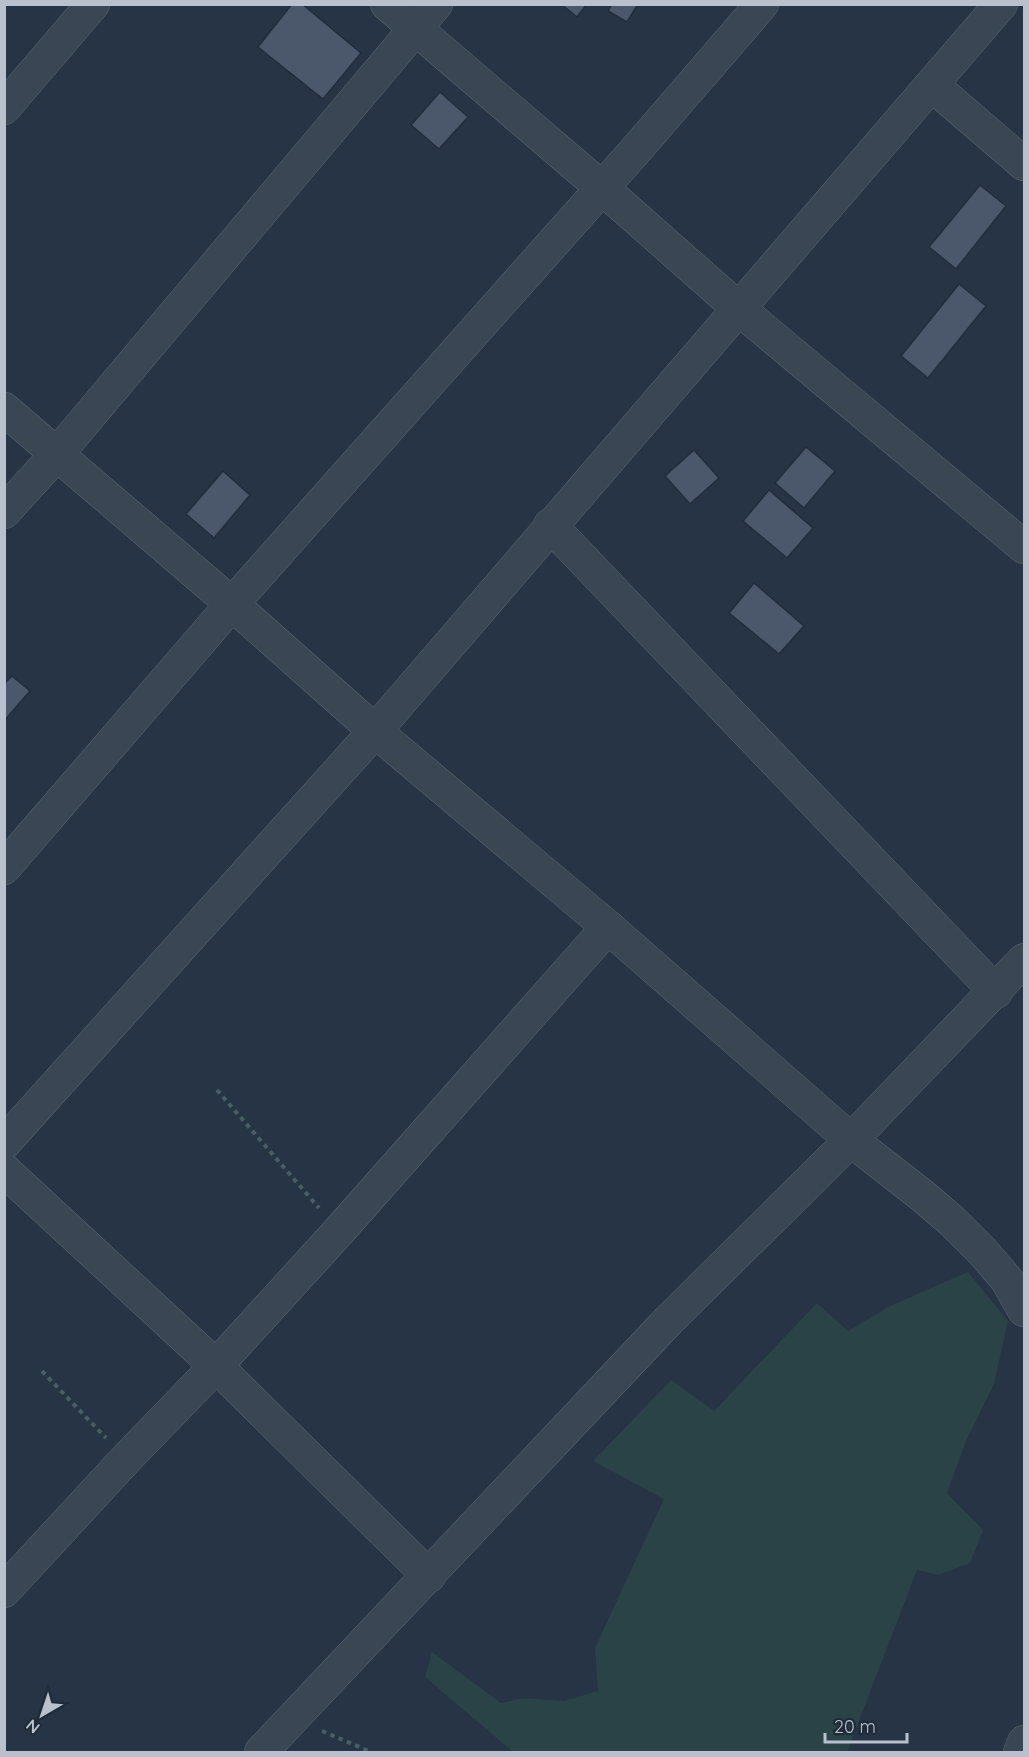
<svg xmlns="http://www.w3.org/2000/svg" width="1029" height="1757" font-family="Quicksand,sans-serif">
<rect width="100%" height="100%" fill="#273445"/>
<polygon fill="#294346" points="968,1272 1008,1321 994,1384 966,1441 947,1493 983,1530 970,1563 938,1575 917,1570 847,1752 513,1752 425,1677 432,1652 501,1703 523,1698 564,1701 598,1691 595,1648 664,1499 593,1461 671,1380 714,1411 817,1303 848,1331 890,1306"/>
<g fill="#4b586b" stroke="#222d3c" stroke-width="1.5">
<polygon points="292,4 302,4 361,53 323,99 258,47"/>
<polygon points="561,4 587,4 577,17"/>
<polygon points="612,4 638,4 627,22 608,11"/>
<polygon points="440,92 468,117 439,149 411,125"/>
<polygon points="980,185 1006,206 956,269 929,247"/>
<polygon points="959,284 986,306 928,378 901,356"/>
<polygon points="806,447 835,471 804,508 775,483"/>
<polygon points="694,450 719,478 690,504 665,476"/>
<polygon points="223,471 250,495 214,538 186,514"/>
<polygon points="769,490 813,528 787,558 743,521"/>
<polygon points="754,583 804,626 779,654 729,613"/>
<polygon points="12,676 30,691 4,721 4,684"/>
</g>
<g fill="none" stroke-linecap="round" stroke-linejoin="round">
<g stroke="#5a6472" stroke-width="34">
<g id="street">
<polyline points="387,4 602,188 738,308 1024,547"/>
<polyline points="932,85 1024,164"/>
<polyline points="4,108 93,4"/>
<polyline points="4,409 232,604 375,731 608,927 851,1140 924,1197 953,1222 983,1252 1007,1280 1024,1310"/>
<polyline points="4,512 57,454 436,4"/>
<polyline points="550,525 996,992"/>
<polyline points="4,868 232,604 635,151 762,4"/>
<polyline points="4,1143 375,731 1001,4"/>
<polyline points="4,1170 216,1366 429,1576"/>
<polyline points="4,1591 126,1459 216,1366 339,1231 608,927"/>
<polyline points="261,1752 669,1320 851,1140 1024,960"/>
<polyline points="1020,1752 1024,1742"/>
</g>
</g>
<g stroke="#475f62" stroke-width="4" stroke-dasharray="4.5 4.5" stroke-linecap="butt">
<polyline points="217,1090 319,1208"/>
<polyline points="42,1371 106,1438"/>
<polyline points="322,1731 371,1752"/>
</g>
<use href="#street" stroke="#3b4654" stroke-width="33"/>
</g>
<rect width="1029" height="1757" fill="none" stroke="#b9c1ce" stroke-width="12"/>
<g transform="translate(42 1715) rotate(219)" stroke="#202b3a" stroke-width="4.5" paint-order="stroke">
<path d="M0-4.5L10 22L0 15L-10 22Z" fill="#b9c1ce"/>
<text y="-9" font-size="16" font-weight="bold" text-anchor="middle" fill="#b9c1ce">N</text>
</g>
<path d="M825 1733v9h82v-9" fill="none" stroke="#b9c1ce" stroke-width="3"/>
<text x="834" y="1733" font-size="18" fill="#b9c1ce" stroke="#202b3a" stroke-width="4.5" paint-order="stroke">20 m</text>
</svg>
